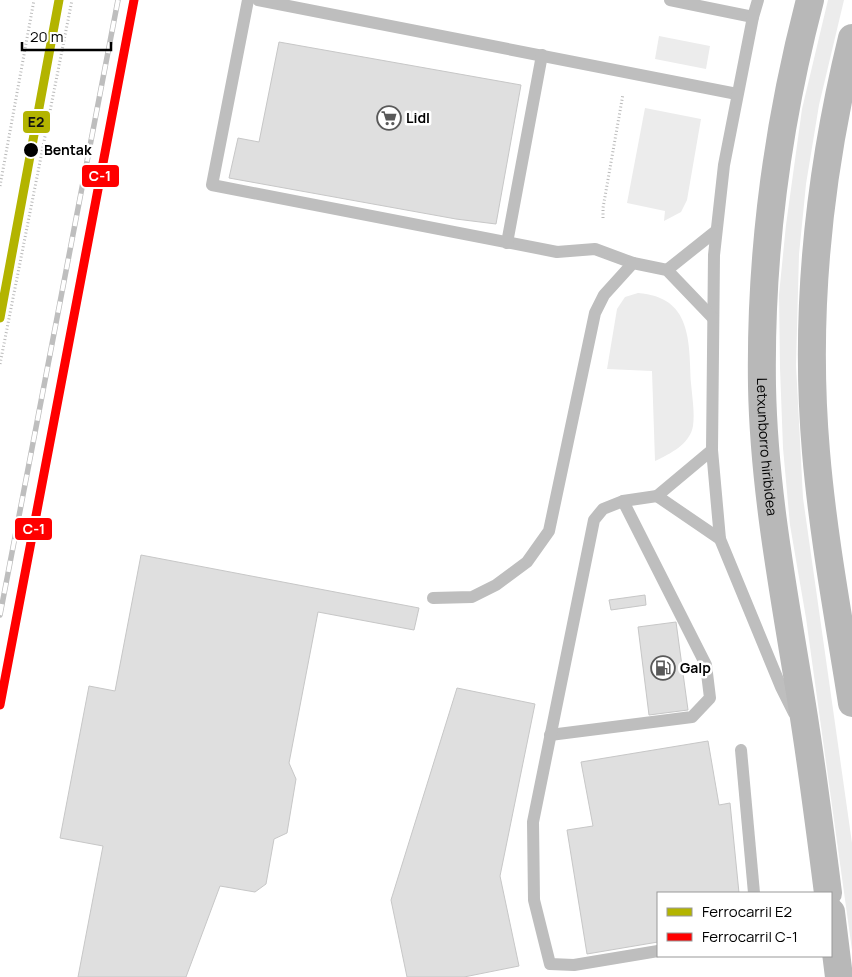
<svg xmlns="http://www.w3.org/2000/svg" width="852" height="977" font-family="Manrope,sans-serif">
<rect width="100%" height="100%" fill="#fff"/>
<g fill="#ececec">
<polygon points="828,0 844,0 819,105 806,184 799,254 796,365 803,498 852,843 852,950 806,618 790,525 783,448 780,368 779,295 786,225 802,109"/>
<polygon points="659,36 710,46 706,69 655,59"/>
<polygon points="645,108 701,119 687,200 681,212 664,221 665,211 627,203"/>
<path d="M 638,293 C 692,297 689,341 691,383 C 692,396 695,413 693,426 C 690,444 670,454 655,461 L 652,371 L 607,369 L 617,309 L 625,297 Z"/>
</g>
<g fill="#dfdfdf" stroke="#c7c7c7">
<polygon points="279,42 521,85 496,224 456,219 229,178 238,138 259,142"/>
<polygon points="141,555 419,608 414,630 318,612 289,763 296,779 287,833 274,839 266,884 255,892 220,886 186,977 78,977 103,846 60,838 89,686 115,691"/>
<polygon points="645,595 646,605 611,610 609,600"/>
<polygon points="676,622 688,710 649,715 638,627"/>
<polygon points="457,688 535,704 500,876 519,966 464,977 407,977 391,900"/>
<polygon points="708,741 719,805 730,803 739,893 658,893 658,942 587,954 567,830 593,826 581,762"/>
</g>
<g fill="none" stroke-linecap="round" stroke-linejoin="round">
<g stroke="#b9b9b9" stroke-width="3" stroke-dasharray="1 2.5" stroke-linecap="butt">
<polyline points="0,186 34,0"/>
<polyline points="603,218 603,208 623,94"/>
<polyline points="0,364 72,0"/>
</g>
<g stroke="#bebebe" stroke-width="12">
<polyline points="248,0 212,185 557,252 595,249 633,263"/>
<polyline points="258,0 737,94"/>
<polyline points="670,0 753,17"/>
<polyline points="758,0 753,17 724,165 714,255 712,450 720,539 781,687 794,713"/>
<polyline points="507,243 542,55"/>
<polyline points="667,270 716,231"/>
<polyline points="657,496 720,539"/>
<polyline points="433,598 472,597 496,585 527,562 549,531 595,313 604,295 633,263 667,270 713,318"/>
<polyline points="550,735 692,717 710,698 706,665 623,501"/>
<polyline points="741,750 754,893"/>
<polyline points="658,951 574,965 550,964 534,900 533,822 594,520 603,509 623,501 657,496 712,450"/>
</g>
<g stroke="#b8b8b8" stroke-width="28">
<path id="s1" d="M 810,0 C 777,126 760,255 762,386 C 764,493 785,599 802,705 C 812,767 820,830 828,893"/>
<path d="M 852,38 C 819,173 804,313 816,452 C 823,536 839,620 852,703"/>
<polyline points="831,912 839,977"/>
</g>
<g stroke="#bebebe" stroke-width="5.5">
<polyline id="rail" points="0,615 118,0"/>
</g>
<use href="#rail" stroke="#fff" stroke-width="4" stroke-dasharray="11" stroke-linecap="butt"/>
<g stroke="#fff" stroke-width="12">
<polyline id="rail-1" points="0,318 59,0"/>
</g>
<g stroke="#fff" stroke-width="12">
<polyline id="rail-2" points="0,705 134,0"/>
</g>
<use href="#rail-1" stroke="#b3b400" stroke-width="9"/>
<use href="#rail-2" stroke="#f00" stroke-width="9"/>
</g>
<defs>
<g id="supermarket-ring" transform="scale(1.25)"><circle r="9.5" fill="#fff" stroke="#595959" stroke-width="1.5"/><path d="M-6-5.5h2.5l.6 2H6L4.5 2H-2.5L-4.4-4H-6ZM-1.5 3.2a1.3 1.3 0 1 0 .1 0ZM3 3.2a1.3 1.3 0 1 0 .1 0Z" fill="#595959"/></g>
<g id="fuel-ring" transform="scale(1.25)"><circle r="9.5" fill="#fff" stroke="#595959" stroke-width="1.5"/><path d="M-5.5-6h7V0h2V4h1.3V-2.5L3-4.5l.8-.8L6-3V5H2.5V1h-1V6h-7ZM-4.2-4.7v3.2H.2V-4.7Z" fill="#595959"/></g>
</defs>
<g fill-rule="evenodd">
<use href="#supermarket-ring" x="389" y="118"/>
<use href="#fuel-ring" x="663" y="668"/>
</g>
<circle fill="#000" stroke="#fff" stroke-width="2" cx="31" cy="150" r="8"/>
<g text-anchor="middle" stroke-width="5" stroke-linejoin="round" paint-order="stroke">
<g font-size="14" font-weight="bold" fill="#000" stroke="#fff" text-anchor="start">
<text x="406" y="123">Lidl</text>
<text x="680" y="673">Galp</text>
</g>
<g font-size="14" font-weight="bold" fill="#000" stroke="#fff" text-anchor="start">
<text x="44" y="155">Bentak</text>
</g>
<g font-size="14" fill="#000" stroke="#fff">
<text dy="5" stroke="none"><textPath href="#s1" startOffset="451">Letxunborro hiribidea</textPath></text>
</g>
</g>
<g stroke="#fff" stroke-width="2">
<rect x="22" y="110" width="29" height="24" rx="5" fill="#b3b400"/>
<rect x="81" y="164" width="39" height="24" rx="5" fill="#f00"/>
<rect x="14" y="517" width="39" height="24" rx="5" fill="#f00"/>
</g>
<g font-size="14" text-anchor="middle" font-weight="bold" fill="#fff">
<text x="100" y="181">C-1</text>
<text x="34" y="534">C-1</text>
</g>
<g font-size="14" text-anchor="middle" font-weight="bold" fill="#111">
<text x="36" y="127">E2</text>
</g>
<rect x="657" y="892" width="175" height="65" fill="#ffffff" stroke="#999999"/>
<rect x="667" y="908" width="25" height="8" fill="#b3b400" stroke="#999999"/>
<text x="702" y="917" font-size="15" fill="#000000">Ferrocarril E2</text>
<rect x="667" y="933" width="25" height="8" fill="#ff0000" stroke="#999999"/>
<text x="702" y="942" font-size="15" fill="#000000">Ferrocarril C-1</text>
<path d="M22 42v8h89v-8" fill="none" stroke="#000000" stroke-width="2.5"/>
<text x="30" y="42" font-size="15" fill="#000000" stroke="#ffffff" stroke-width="4" paint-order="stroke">20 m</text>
</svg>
